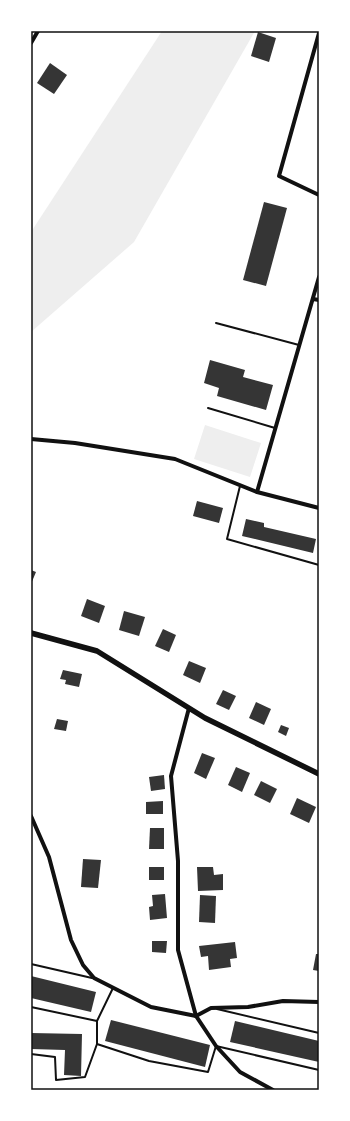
<svg xmlns="http://www.w3.org/2000/svg" width="350" height="1121" font-family="'Times New Roman',serif">
<rect width="100%" height="100%" fill="#fff"/>
<g fill="#eee">
<polygon points="162,31 255,31 134,242 31,332 31,232"/>
<polygon points="205,425 261,443 250,477 194,459"/>
</g>
<g fill="#353535">
<polygon points="258,32 276,38 269,62 251,56"/>
<polygon points="50,63 67,75 54,94 37,83"/>
<polygon points="264,202 287,208 266,286 243,280"/>
<polygon points="210,360 245,370 243,377 273,385 266,410 217,396 219,388 204,383"/>
<polygon points="197,501 223,508 219,523 193,516"/>
<polygon points="246,519 264,523 264,527 316,539 313,553 242,536"/>
<polygon points="31,570 36,572 31,584"/>
<polygon points="87,599 105,606 99,623 81,616"/>
<polygon points="124,611 145,617 139,636 119,630"/>
<polygon points="163,629 176,635 169,652 155,646"/>
<polygon points="189,661 206,668 200,683 183,675"/>
<polygon points="63,670 82,674 79,687 65,684 66,680 60,679"/>
<polygon points="223,690 236,696 229,710 216,704"/>
<polygon points="256,702 271,709 264,725 249,718"/>
<polygon points="57,719 68,721 66,731 54,729"/>
<polygon points="281,725 289,728 286,736 278,732"/>
<polygon points="202,753 215,758 206,779 194,773"/>
<polygon points="236,767 250,773 242,792 228,785"/>
<polygon points="164,775 165,789 151,791 149,777"/>
<polygon points="261,781 277,789 270,803 254,795"/>
<polygon points="297,798 316,807 309,823 290,814"/>
<polygon points="163,801 163,814 146,814 146,802"/>
<polygon points="150,828 164,828 164,849 149,849"/>
<polygon points="83,859 101,860 98,888 81,887"/>
<rect x="149" y="867" width="15" height="13"/>
<polygon points="197,867 213,867 214,875 223,874 223,890 198,891"/>
<polygon points="165,894 167,918 150,920 149,907 153,906 152,895"/>
<polygon points="200,895 216,896 215,923 199,922"/>
<polygon points="152,941 167,941 166,953 152,952"/>
<polygon points="235,942 237,958 230,959 231,967 209,970 208,956 201,957 199,946"/>
<polygon points="316,954 319,954 319,971 313,970"/>
<polygon points="31,976 96,992 91,1012 31,998"/>
<polygon points="111,1020 210,1045 205,1067 105,1041"/>
<polygon points="235,1021 319,1041 319,1062 230,1042"/>
<polygon points="31,1033 82,1034 81,1076 64,1075 65,1050 31,1049"/>
</g>
<g fill="none" stroke-linecap="round" stroke-linejoin="round">
<g stroke="#111" stroke-width="2">
<polyline points="216,323 299,345"/>
<polyline points="208,408 275,428"/>
<polyline points="240,486 227,539 319,565"/>
<polyline points="31,964 92,978"/>
<polyline points="31,1007 97,1021 113,988"/>
<polyline points="217,1009 319,1033"/>
<polyline points="97,1021 97,1044 149,1061 208,1072 216,1046 319,1070"/>
<polyline points="31,1054 55,1057 56,1080 85,1077 97,1044"/>
</g>
<g stroke="#111" stroke-width="4">
<polyline points="319,33 279,176 319,195"/>
<polyline points="31,43 38,31"/>
<polyline points="313,299 319,300"/>
<polyline points="31,439 75,443 175,459 257,492 319,508"/>
<polyline points="257,492 319,277"/>
<polyline points="189,708 171,776 178,861 178,950 196,1016 216,1046 240,1072 273,1090"/>
<polyline points="31,816 49,857 71,940 83,965 94,978 151,1007 196,1016"/>
<polyline points="196,1016 211,1008 248,1007 283,1001 319,1002"/>
</g>
<polyline stroke="#111" stroke-width="5.5" points="31,633 97,651 205,718 319,774"/>
</g>
<rect width="350" height="1121" fill="none" stroke="#ffffff" stroke-width="64"/>
<rect x="32" y="32" width="286" height="1057" fill="none" stroke="#111" stroke-width="1.5"/>
</svg>
